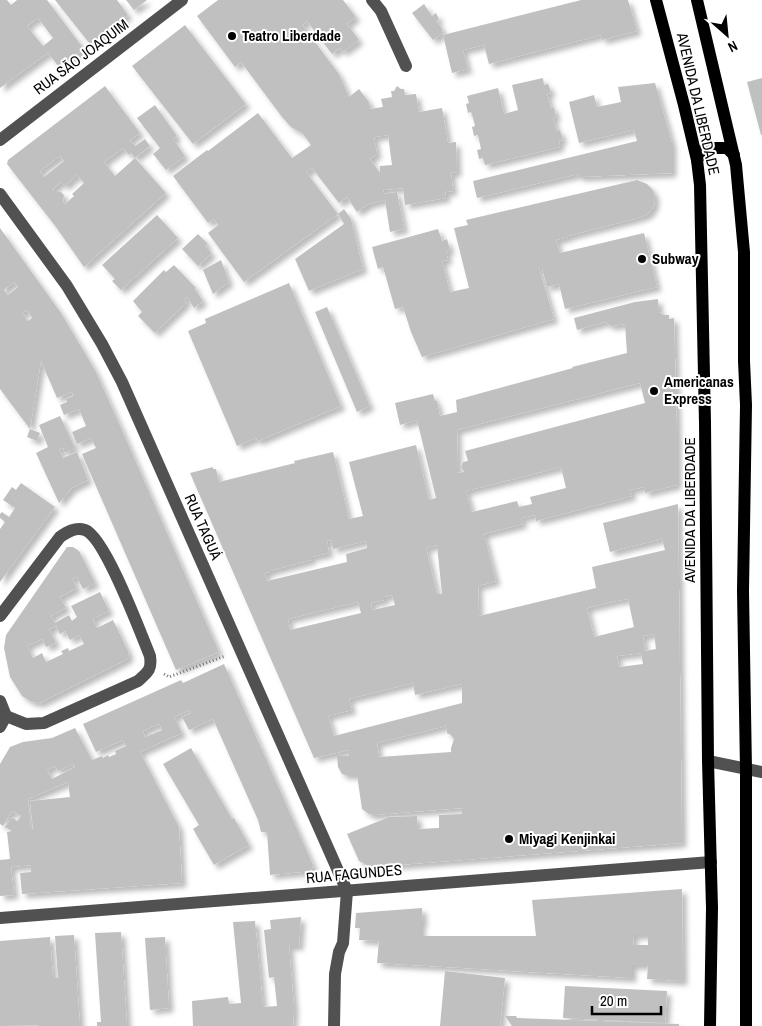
<svg xmlns="http://www.w3.org/2000/svg" width="762" height="1026" font-family="'Archivo Narrow',sans-serif">
<defs>
<filter id="shadow"><feDropShadow dx="4.5" dy="4.5" stdDeviation="2.5" flood-color="#0004"/></filter>
</defs>
<rect width="100%" height="100%" fill="#fff"/>
<g fill="#c0c0c0" fill-rule="evenodd" filter="url(#shadow)">
<path d="M 0,0 L 7,0 L 11,5 L 17,0 L 47,0 L 84,49 L 59,67 L 48,53 L 0,88 ZM 38,18 L 53,38 L 43,46 L 27,26 Z"/>
<polygon points="55,0 117,0 128,15 90,44"/>
<polygon points="126,0 147,0 134,10"/>
<path d="M 218,0 L 343,0 L 356,17 L 347,24 L 359,40 L 343,52 L 340,48 L 332,54 L 307,21 L 302,25 L 339,74 L 349,97 L 359,89 L 369,102 L 370,109 L 383,107 L 381,99 L 392,97 L 391,91 L 394,91 L 397,86 L 401,89 L 404,89 L 405,95 L 416,94 L 419,112 L 442,108 L 448,143 L 456,142 L 457,172 L 451,173 L 453,191 L 445,192 L 446,198 L 405,205 L 403,188 L 383,190 L 384,194 L 397,192 L 404,229 L 390,232 L 385,200 L 369,204 L 357,212 L 347,197 L 339,203 L 312,168 L 306,172 L 338,214 L 344,209 L 351,219 L 363,269 L 309,291 L 295,259 L 344,224 L 338,214 L 244,282 L 208,233 L 218,225 L 214,219 L 208,223 L 173,176 L 207,150 L 208,151 L 258,113 L 292,158 L 311,145 L 303,134 L 291,127 L 282,117 L 241,62 L 235,67 L 197,16 ZM 388,135 L 392,165 L 380,166 L 380,173 L 370,159 L 377,154 L 374,137 Z"/>
<polygon points="581,0 628,0 637,31 602,40 601,35 489,64 484,45 463,50 468,69 452,73 443,35"/>
<polygon points="424,4 432,16 436,13 438,17 439,20 436,21 441,27 443,33 433,40 412,13"/>
<polygon points="185,25 246,104 193,144 132,66"/>
<polygon points="543,78 544,85 548,84 550,89 551,93 547,94 551,108 554,107 556,117 553,118 557,131 560,130 563,140 559,141 560,147 485,165 483,158 479,159 477,150 481,149 478,135 474,136 472,127 475,126 473,118 471,112 468,113 466,104 469,103 467,96 498,88 504,114 518,110 512,85"/>
<polygon points="762,78 762,135 761,135 747,82"/>
<polygon points="655,83 672,143 672,173 579,177 578,174 477,198 473,181 637,141 634,130 579,143 569,102 594,95 597,107 621,102 618,87"/>
<path d="M 105,86 L 140,133 L 130,140 L 135,146 L 145,139 L 150,146 L 135,158 L 166,193 L 84,267 L 56,227 L 7,164 L 8,160 ZM 123,148 L 129,155 L 131,153 L 135,158 L 115,176 L 104,162 ZM 60,156 L 64,161 L 44,177 L 40,171 ZM 77,175 L 84,183 L 72,194 L 74,196 L 65,204 L 63,202 L 64,195 L 61,192 L 54,192 L 53,189 L 61,182 L 65,186 Z"/>
<polygon points="155,105 177,136 173,139 185,156 166,170 153,154 160,148 137,118"/>
<polygon points="637,180 647,184 652,189 654,193 655,198 654,206 648,214 641,217 568,236 568,237 556,240 560,253 644,233 657,287 565,309 559,284 547,287 542,268 539,268 554,319 422,357 411,332 403,307 395,309 383,267 378,269 372,247 438,229 442,241 447,239 450,250 446,252 448,260 442,261 450,292 469,288 454,228 468,225 466,220"/>
<polygon points="157,215 178,238 121,290 112,281 115,279 102,265"/>
<path d="M 0,228 L 61,313 L 95,370 L 122,430 L 219,652 L 176,670 L 82,454 L 96,448 L 91,438 L 77,444 L 72,432 L 86,426 L 79,409 L 64,415 L 60,405 L 67,402 L 66,399 L 73,396 L 72,392 L 57,398 L 41,361 L 30,429 L 0,389 ZM 14,282 L 18,287 L 8,295 L 4,290 ZM 27,310 L 32,318 L 28,321 L 22,313 Z"/>
<polygon points="198,234 208,244 205,246 212,253 198,266 182,249"/>
<polygon points="221,260 229,282 213,294 203,270"/>
<polygon points="174,265 196,288 195,289 203,301 194,308 187,297 184,299 187,302 155,333 138,316 142,312 133,301 164,270 166,272"/>
<polygon points="289,283 341,406 258,441 256,438 237,446 188,331 206,323 205,319"/>
<path d="M 658,299 L 659,313 L 661,312 L 662,315 L 669,315 L 669,319 L 674,318 L 677,437 L 677,485 L 645,493 L 644,487 L 630,490 L 632,496 L 536,521 L 535,515 L 521,518 L 523,524 L 484,534 L 496,581 L 478,586 L 479,616 L 596,588 L 592,567 L 665,550 L 662,539 L 610,552 L 603,523 L 678,504 L 682,843 L 371,867 L 359,861 L 347,834 L 389,817 L 417,816 L 418,829 L 439,828 L 439,815 L 462,814 L 462,808 L 373,815 L 369,814 L 362,809 L 357,775 L 346,775 L 342,774 L 338,767 L 337,756 L 349,756 L 349,750 L 314,758 L 190,473 L 213,467 L 213,469 L 216,469 L 219,482 L 295,463 L 294,461 L 333,452 L 349,519 L 363,516 L 349,462 L 416,445 L 429,500 L 436,498 L 417,420 L 400,425 L 395,403 L 433,394 L 435,401 L 437,401 L 440,416 L 457,412 L 456,400 L 573,368 L 572,367 L 627,353 L 625,324 L 611,326 L 605,322 L 577,330 L 574,318 L 635,302 ZM 640,383 L 645,403 L 465,451 L 468,461 L 463,462 L 461,467 L 464,472 L 458,473 L 457,430 ZM 561,467 L 566,488 L 530,497 L 532,504 L 519,507 L 517,501 L 472,512 L 466,491 ZM 331,540 L 333,549 L 366,541 L 367,548 L 346,554 L 347,562 L 267,581 L 265,573 L 270,572 L 270,571 L 311,560 L 311,557 L 329,553 L 327,541 ZM 437,545 L 442,594 L 437,594 L 426,548 ZM 392,595 L 395,605 L 372,610 L 371,603 L 384,600 L 384,597 ZM 628,599 L 634,627 L 594,637 L 587,608 L 616,601 ZM 358,602 L 361,613 L 290,630 L 288,619 ZM 654,634 L 656,649 L 645,651 L 643,636 ZM 641,653 L 643,664 L 619,667 L 617,656 ZM 413,683 L 415,695 L 462,684 L 462,703 L 334,736 L 328,716 L 352,710 L 349,699 ZM 446,726 L 447,733 L 451,735 L 454,739 L 451,748 L 451,752 L 379,757 L 377,743 Z"/>
<polygon points="327,307 370,406 357,412 315,312"/>
<polygon points="60,416 75,448 65,453 63,448 59,449 63,458 77,452 88,480 72,488 59,503 36,453 48,447 39,425"/>
<polygon points="30,429 40,433 37,441 27,437"/>
<polygon points="21,483 55,507 0,582 0,529 5,522 0,518 0,514 2,512 9,517 15,508 3,500 12,487 16,490"/>
<path d="M 67,547 L 73,547 L 79,551 L 95,583 L 83,589 L 77,577 L 72,579 L 77,588 L 60,597 L 66,608 L 51,616 L 55,623 L 69,615 L 72,621 L 77,617 L 71,606 L 100,592 L 109,611 L 93,619 L 97,628 L 113,620 L 128,651 L 129,657 L 127,659 L 116,665 L 42,702 L 37,703 L 30,701 L 22,696 L 10,677 L 4,648 L 6,635 ZM 56,626 L 60,634 L 65,631 L 70,640 L 79,635 L 84,644 L 69,651 L 68,648 L 61,651 L 63,654 L 46,662 L 42,653 L 33,658 L 27,646 L 42,639 L 46,647 L 56,643 L 49,629 Z"/>
<path d="M 224,664 L 313,865 L 311,871 L 270,875 L 267,832 L 261,832 L 258,820 L 213,719 L 189,730 L 182,717 L 191,713 L 190,710 L 174,717 L 182,733 L 140,752 L 179,827 L 182,883 L 22,894 L 20,873 L 31,872 L 31,865 L 11,867 L 14,895 L 0,896 L 0,860 L 10,859 L 7,832 L 12,831 L 5,827 L 12,817 L 17,821 L 21,816 L 12,811 L 3,826 L 0,824 L 0,764 L 10,747 L 23,742 L 52,738 L 75,728 L 92,760 L 102,756 L 103,758 L 108,755 L 109,757 L 116,754 L 115,751 L 126,746 L 123,740 L 96,752 L 83,724 L 181,680 L 183,683 ZM 159,724 L 162,730 L 145,737 L 143,731 ZM 73,764 L 75,767 L 52,779 L 47,770 L 55,766 L 58,771 ZM 68,782 L 70,797 L 30,801 L 33,829 L 31,829 L 28,799 Z"/>
<polygon points="191,748 232,819 234,818 249,845 214,865 193,829 199,825 163,764"/>
<path d="M 682,889 L 683,981 L 647,979 L 648,965 L 632,965 L 632,978 L 377,963 L 379,941 L 359,940 L 360,928 L 355,928 L 356,913 L 422,908 L 423,923 L 421,923 L 421,936 L 536,936 L 532,900 ZM 634,935 L 648,935 L 648,945 L 633,945 Z"/>
<polygon points="301,917 299,946 289,946 294,1008 293,1026 193,1026 192,1001 228,997 229,1004 241,1003 233,922 255,921 263,1007 277,1006 274,977 269,978 264,930 271,929 270,920"/>
<polygon points="121,932 127,1026 97,1026 97,1022 101,1022 95,933"/>
<polygon points="74,935 80,1026 40,1026 40,1025 0,1026 0,941 50,937 53,978 58,978 55,936"/>
<polygon points="165,937 169,1008 150,1010 145,938"/>
<polygon points="445,971 505,978 500,1026 440,1026"/>
<polygon points="565,986 667,991 665,1023 563,1018"/>
<polygon points="505,1016 516,1016 517,1018 679,1024 679,1026 512,1026"/>
</g>
<g fill="none" stroke-linecap="round" stroke-linejoin="round">
<polyline stroke="#737373" stroke-width="3" stroke-dasharray="1 2.5" stroke-linecap="butt" points="164,674 169,677 225,656"/>
<g stroke="#515151" stroke-width="12">
<polyline points="372,0 381,11 406,66"/>
<polyline points="0,140 182,0"/>
<polyline points="0,194 67,286 102,344 122,382 347,891 343,943 339,952 335,974 334,1026"/>
<path d="M 0,616 L 60,537 C 67,532 75,527 85,530 C 105,537 141,634 150,656 C 152,670 148,672 138,681 L 44,723 L 26,724 L 6,716"/>
<polyline points="0,701 6,716 0,727"/>
<polyline points="708,761 762,772"/>
<polyline points="0,918 711,862"/>
</g>
<g stroke="#000" stroke-width="12">
<polyline points="656,0 684,105 697,160 700,185 705,423 708,761 712,908 710,1026"/>
<polyline points="697,0 736,165 744,252 744,361 746,405 743,591 746,769 746,1026"/>
<polyline points="697,160 702,151 714,148 727,148 734,155"/>
</g>
</g>
<g fill="#000" stroke="#fff" stroke-width="2">
<circle cx="232" cy="36" r="5"/>
<circle cx="642" cy="259" r="5"/>
<circle cx="654" cy="391" r="5"/>
<circle cx="509" cy="839" r="5"/>
</g>
<g text-anchor="middle" stroke-width="4" stroke-linejoin="round" paint-order="stroke">
<g font-size="15" font-weight="bold" fill="#000" stroke="#fff" text-anchor="start">
<text x="242" y="41">Teatro Liberdade</text>
<text x="652" y="264">Subway</text>
<text x="664" y="387">Americanas<tspan x="664" dy="17">Express</tspan></text>
<text x="519" y="844">Miyagi Kenjinkai</text>
</g>
<g font-size="15" fill="#000" stroke="#fff">
<text transform="translate(81 57) rotate(-37)" y="5">RUA SÃO JOAQUIM</text>
<text transform="translate(698 104) rotate(77)" y="5">AVENIDA DA LIBERDADE</text>
<text transform="translate(690 510) rotate(-90)" y="5">AVENIDA DA LIBERDADE</text>
<text transform="translate(203 527) rotate(66)" y="5">RUA TAGUÁ</text>
<text transform="translate(354 874) rotate(-5)" y="5">RUA FAGUNDES</text>
</g>
</g>
<g transform="translate(727 35) rotate(153)" stroke="#ffffff" stroke-width="4" paint-order="stroke">
<path d="M0-4L9 19L0 12L-9 19Z" fill="#000000"/>
<text y="-8" font-size="14" font-weight="bold" text-anchor="middle" fill="#000000">N</text>
</g>
<path d="M592 1006v8h69v-8" fill="none" stroke="#000000" stroke-width="2.5"/>
<text x="600" y="1006" font-size="15" fill="#000000" stroke="#ffffff" stroke-width="4" paint-order="stroke">20 m</text>
</svg>
